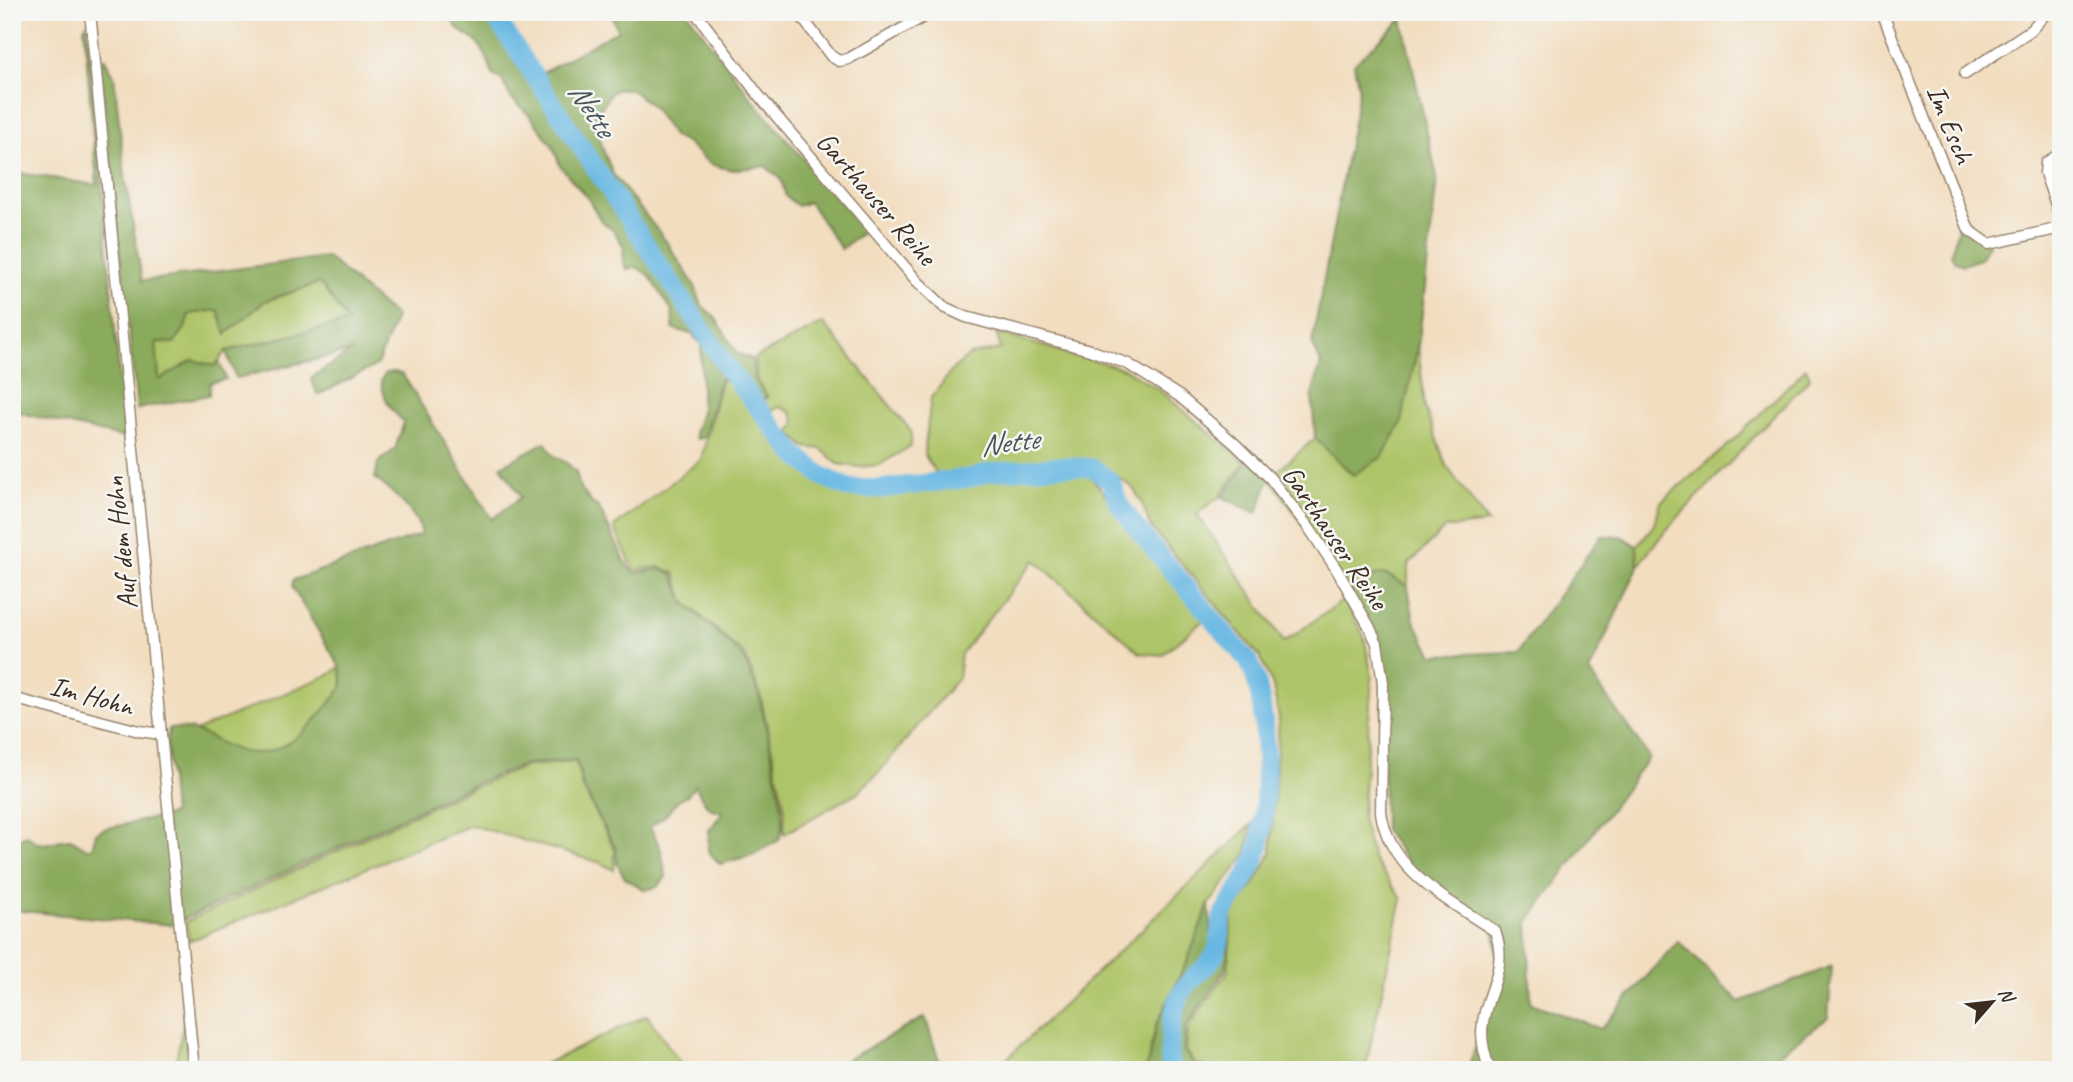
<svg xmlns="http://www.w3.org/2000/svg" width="2073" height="1082" font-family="Caveat,sans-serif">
<rect width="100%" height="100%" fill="#f6f6f2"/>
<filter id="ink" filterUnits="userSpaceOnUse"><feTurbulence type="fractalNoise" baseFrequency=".0143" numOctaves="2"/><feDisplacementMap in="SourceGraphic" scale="14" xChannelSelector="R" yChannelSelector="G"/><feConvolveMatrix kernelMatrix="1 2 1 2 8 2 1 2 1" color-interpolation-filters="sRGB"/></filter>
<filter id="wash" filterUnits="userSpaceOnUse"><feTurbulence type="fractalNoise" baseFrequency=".00686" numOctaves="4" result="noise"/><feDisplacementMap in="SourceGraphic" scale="28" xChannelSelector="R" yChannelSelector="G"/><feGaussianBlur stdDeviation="1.57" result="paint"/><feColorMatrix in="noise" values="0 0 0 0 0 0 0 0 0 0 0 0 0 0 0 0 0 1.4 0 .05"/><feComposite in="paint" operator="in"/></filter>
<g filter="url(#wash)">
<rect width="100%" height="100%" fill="#f2ddbf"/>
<g fill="#aec468" stroke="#747743" stroke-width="2">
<polygon points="320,283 348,322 226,351 215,366 193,360 159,381 156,342 174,343 185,328 189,314 218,310 226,333 265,301"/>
<path d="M 823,323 L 911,431 L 911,446 L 879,465 L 859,467 L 838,464 L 821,449 L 805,447 L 789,432 L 795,425 C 794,414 790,410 779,407 L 770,411 L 762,400 L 768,397 L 757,381 L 755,358 Z"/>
<polygon points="996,333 1125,369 1159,390 1245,462 1220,496 1197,514 1284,642 1344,600 1364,636 1372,677 1362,819 1373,859 1402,899 1365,1070 1220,1070 1195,1064 1186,1050 1189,1026 1228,971 1232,915 1255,883 1271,853 1279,718 1273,686 1260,657 1150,526 1142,503 1132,487 1094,460 989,467 938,476 924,454 931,398 954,368 970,355 1001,349"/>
<path d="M 1418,345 L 1425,408 L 1447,467 L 1488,523 L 1445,528 L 1408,565 L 1408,587 C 1377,566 1378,573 1351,593 L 1270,478 L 1315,438 L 1353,475 L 1401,424 Z"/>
<polygon points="1806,368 1810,378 1669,527 1652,547 1638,567 1637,546 1654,525 1661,502 1734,440"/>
<path d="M 727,379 C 757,418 787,466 834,486 C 844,490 856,491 866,493 L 1077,470 L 1088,473 L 1205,619 L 1162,655 L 1140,653 L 1035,560 L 961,654 L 958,678 L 879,772 L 858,792 L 784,834 L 785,810 L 760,693 L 745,655 L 684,601 L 675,573 L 659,567 L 634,570 L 614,527 L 701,460 L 721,381 Z"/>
<path d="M 340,667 L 343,686 C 326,710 293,751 261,754 C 239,757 214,741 195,731 L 331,674 Z"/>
<polygon points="576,762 582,787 615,850 614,870 601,863 471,825 189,941 186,922 471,788 527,766"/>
<polygon points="1252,824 1246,855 1209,904 1188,959 1156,1026 1146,1070 995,1070"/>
<polygon points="647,1015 685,1070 549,1070 545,1064"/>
<polygon points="184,1020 189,1070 174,1070"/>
</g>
<g fill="#8aaa5c" stroke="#626a3d" stroke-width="2">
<path d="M 449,12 L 496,12 L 539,75 L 618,30 L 610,12 L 687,12 L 753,100 L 865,230 L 841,249 L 809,202 L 798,206 L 786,197 L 781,179 L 765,166 L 732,170 L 710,164 L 686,142 L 674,137 L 652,106 L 630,89 L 618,89 L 610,94 L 596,116 L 602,147 L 613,174 L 666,241 L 695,286 L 702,306 L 715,317 L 737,353 L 752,359 L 756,381 L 767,397 L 760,399 L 727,378 L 720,379 L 704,438 L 696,439 L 695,431 L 701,412 L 701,344 L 692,334 L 673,329 L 672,311 L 649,275 L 636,267 L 626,269 L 622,258 L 624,247 L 613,230 L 601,221 L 589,200 L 560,166 L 553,147 L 531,117 L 511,98 L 502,80 L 493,75 C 489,63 483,44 470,37 C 458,30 454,27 449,12 Z"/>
<polygon points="1402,19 1437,178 1419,340 1401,424 1382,457 1353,475 1315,438 1312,395 1321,363 1312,343 1359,90 1354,64"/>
<polygon points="87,24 125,438 12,411 12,172 97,185 84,27"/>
<polygon points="104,58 114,75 125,176 142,281 327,257 396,317 377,365 318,395 311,378 352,351 236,378 226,351 348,322 320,283 265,301 226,334 218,310 189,314 185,328 174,343 156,342 159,380 193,360 215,366 219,361 226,379 210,383 209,395 137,409 100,63"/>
<polygon points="1962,212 1969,230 1989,244 1980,259 1963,265 1955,262 1951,254"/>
<path d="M 395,372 L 403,375 L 492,519 L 521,497 L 501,466 L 545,442 L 553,455 L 567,463 L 576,472 L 580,487 L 591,502 L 599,508 L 626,563 L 634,573 L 660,569 L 673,574 L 683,601 L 743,656 L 758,692 L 770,746 L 782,807 L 783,826 L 779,840 L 752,855 L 720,864 L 708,851 L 709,830 L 723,812 C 704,809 704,801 695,785 L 688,795 L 678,800 L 666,815 L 650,827 L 661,850 L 666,877 L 657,887 L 645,890 L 625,878 L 617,864 L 616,849 L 584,789 L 576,760 L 526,764 L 476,783 L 172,925 L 12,910 L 12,852 C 14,842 18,838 27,835 C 45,852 50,839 71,839 L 87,849 L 92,847 L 96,833 L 103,829 L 173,814 L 167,744 L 169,728 C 177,729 188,728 196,731 C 211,736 224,747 240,751 C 284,763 320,718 343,686 L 340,667 L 292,587 L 293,580 L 422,534 C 416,511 393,493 375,478 L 378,463 L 395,449 L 404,422 C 390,409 383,399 381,380 L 386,373 Z"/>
<polygon points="1251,458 1270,478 1257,513 1222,497"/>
<path d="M 1601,536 L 1621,536 L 1637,546 L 1638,567 L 1589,672 L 1649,757 L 1528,922 L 1531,1003 L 1601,1029 L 1678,941 L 1740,1002 L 1832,966 L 1828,1018 L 1757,1070 L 1467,1070 L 1482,1030 L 1498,969 L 1495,931 L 1421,880 L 1384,830 L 1382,663 L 1351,593 C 1378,573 1377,566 1408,587 L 1414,621 L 1433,655 L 1518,652 Z"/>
<polygon points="1209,904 1211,932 1230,941 1225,970 1186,1026 1184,1050 1193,1065 1209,1070 1146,1070 1156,1026 1188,959"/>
<polygon points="925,1017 942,1070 828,1070"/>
</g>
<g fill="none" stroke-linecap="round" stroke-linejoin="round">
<path stroke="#68b8e3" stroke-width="19" d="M 492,12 L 731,373 L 794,453 L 822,476 L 848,488 L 880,489 L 969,478 L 991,472 L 1058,466 L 1093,468 L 1111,482 L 1119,504 L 1138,530 L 1248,661 C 1270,696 1269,809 1258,850 C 1253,867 1244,882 1234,897 C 1230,903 1225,909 1223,915 C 1219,925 1222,937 1218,947 C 1212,966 1200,969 1188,983 C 1169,1007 1169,1041 1170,1070"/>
</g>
</g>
<g filter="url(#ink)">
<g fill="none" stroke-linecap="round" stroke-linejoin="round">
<g stroke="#96846e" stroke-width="13">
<g id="minor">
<polyline points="90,12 194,1070"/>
<path d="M 695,12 L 760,97 L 917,281 L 944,307 L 966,317 L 1090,350 L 1128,364 L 1179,396 L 1234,443 L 1270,478 L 1309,528 L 1337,570 L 1369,626 L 1377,643 L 1383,683 L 1381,812 C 1389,872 1449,900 1495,931 C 1510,971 1483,995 1482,1032 C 1482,1046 1485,1057 1490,1070"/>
<polyline points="798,12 831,56 839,61 848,59 932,12"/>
<polyline points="1882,12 1969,230 1989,244 2061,228"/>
<polyline points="1965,74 2031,30 2047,12"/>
<polyline points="2061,153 2046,163 2045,173 2061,219"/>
<polyline points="12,698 139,731 161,734"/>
</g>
</g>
<use href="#minor" stroke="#fff" stroke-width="10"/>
</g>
</g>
<g text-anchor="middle" stroke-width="5" stroke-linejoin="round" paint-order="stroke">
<g font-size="28" fill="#3b2a1e" stroke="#f6f6f2">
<text transform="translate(1951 124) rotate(68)" y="10">Im Esch</text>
<text transform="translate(877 198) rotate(49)" y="10">Garthauser Reihe</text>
<text transform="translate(1336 537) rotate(56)" y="10">Garthauser Reihe</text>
<text transform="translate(120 543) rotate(-96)" y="10">Auf dem Hohn</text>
<text transform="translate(92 695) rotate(15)" y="10">Im Hohn</text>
</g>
<g font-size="30" font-style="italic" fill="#485559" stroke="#f6f6f2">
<text transform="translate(592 109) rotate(56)" y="10">Nette</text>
<text transform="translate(1009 442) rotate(-7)" y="10">Nette</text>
</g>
</g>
<rect width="2073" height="1082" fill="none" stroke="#f6f6f2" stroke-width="42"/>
<g transform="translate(1992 1002) rotate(62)" stroke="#f6f6f2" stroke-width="5" paint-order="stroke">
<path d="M0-5L12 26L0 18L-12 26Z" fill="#3b2a1e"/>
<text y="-10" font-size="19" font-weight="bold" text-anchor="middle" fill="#3b2a1e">N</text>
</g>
</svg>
